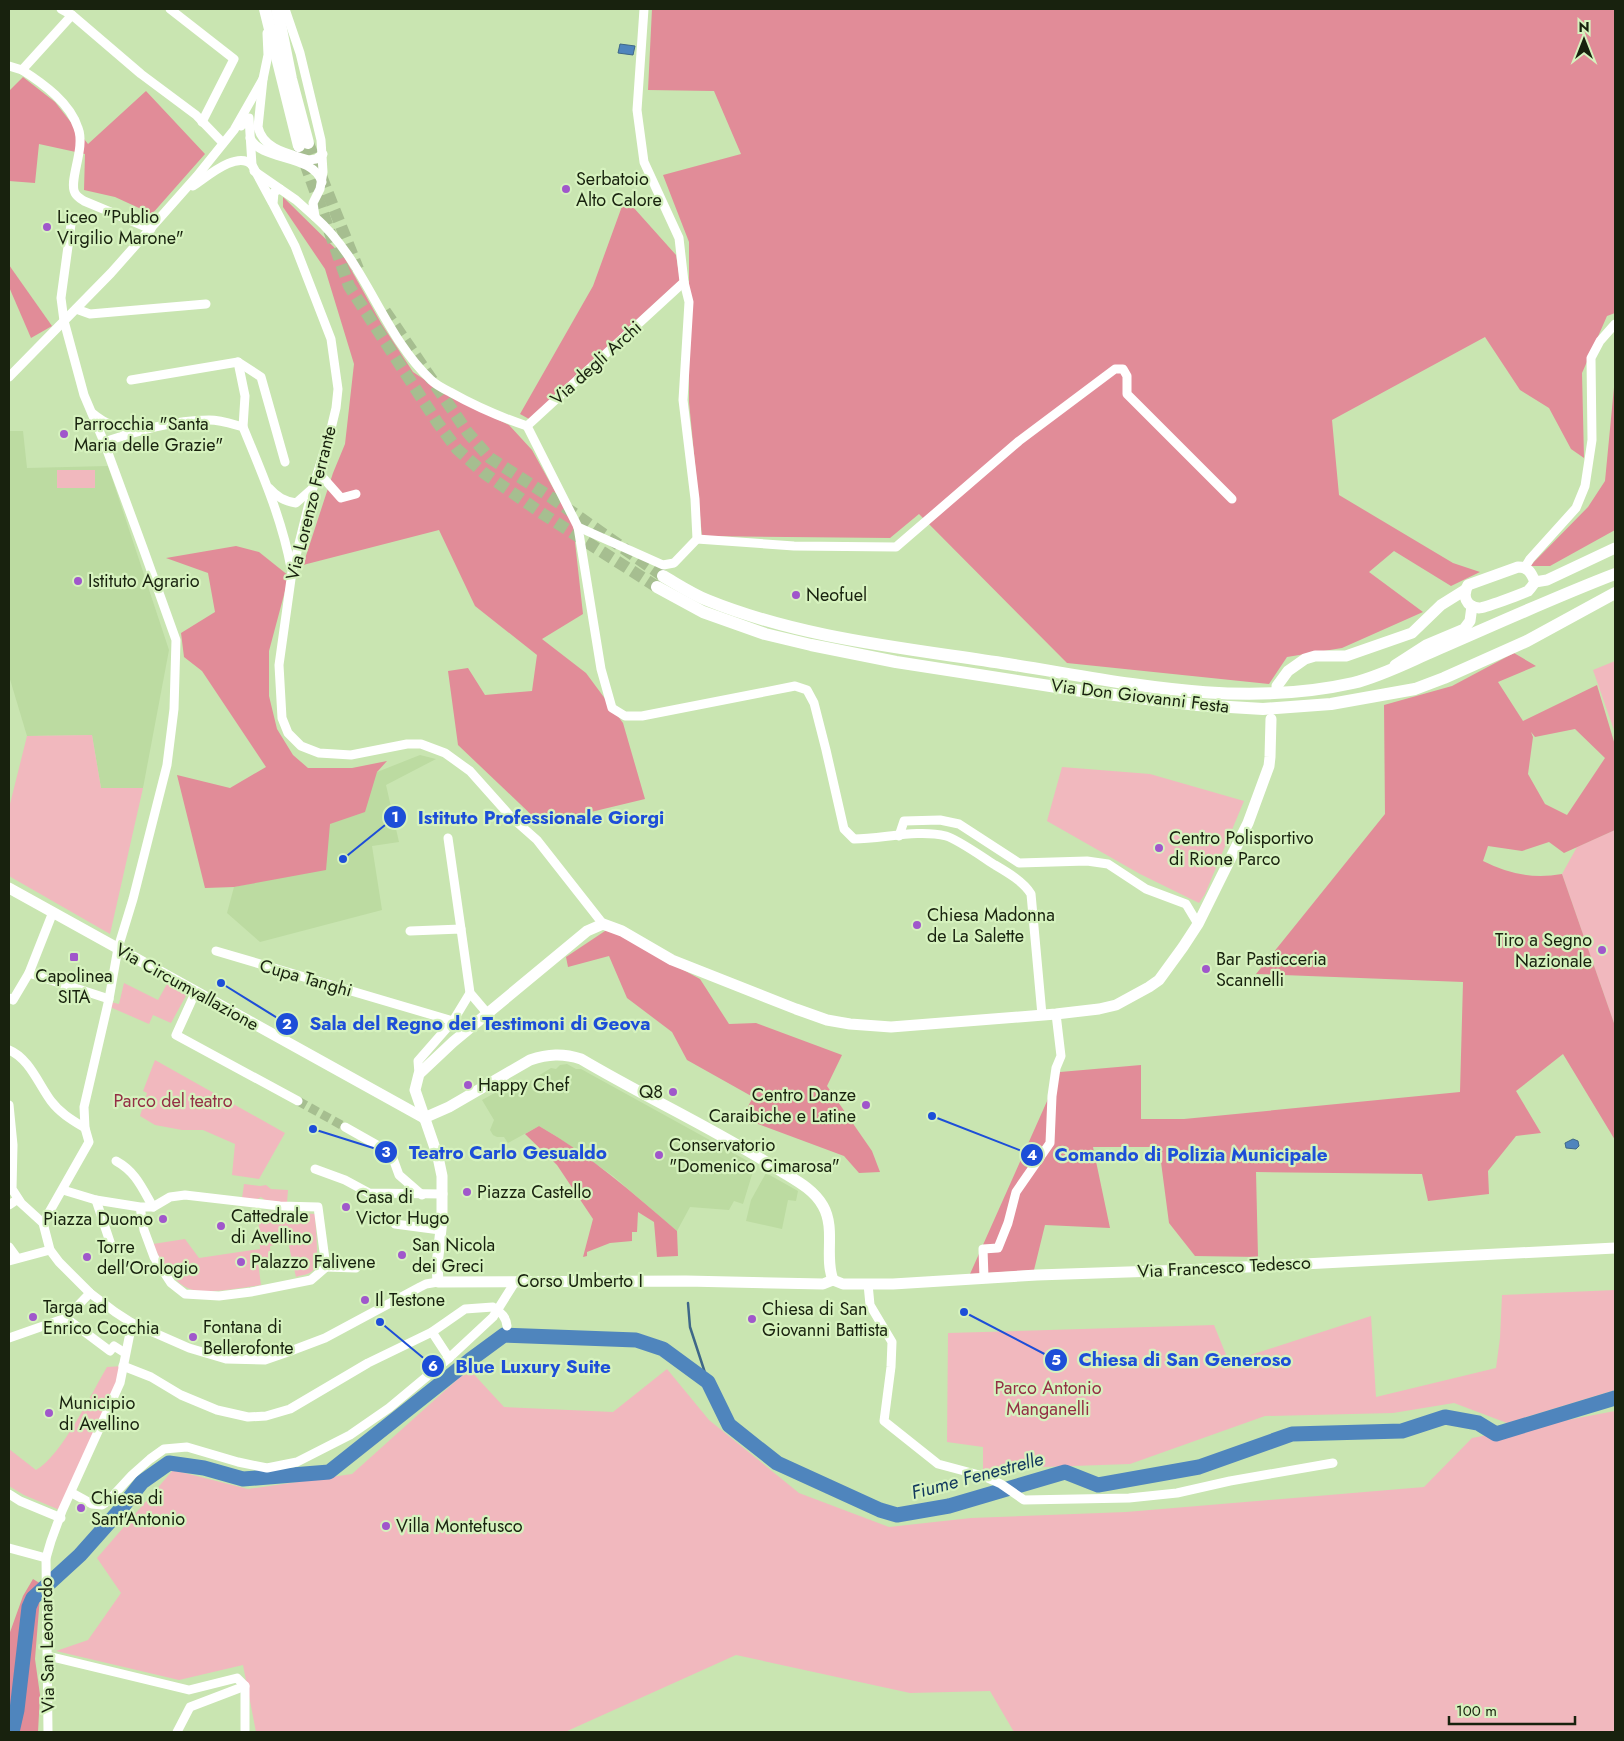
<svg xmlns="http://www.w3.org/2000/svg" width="1624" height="1741" font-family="Jost,sans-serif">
<rect width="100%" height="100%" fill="#c9e5b1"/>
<g fill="#bcdba1">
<polygon points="9,431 23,431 27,468 108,466 169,650 143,788 101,788 92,735 27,736 9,676"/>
<polygon points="420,755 436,759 386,785 399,842 372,846 382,910 260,942 227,913 234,887 310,871 324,798 367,776"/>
<polygon points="567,1064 576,1069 581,1069 755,1165 743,1204 734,1201 729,1210 690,1207 677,1231 613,1176 556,1136 539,1126 508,1143 504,1137 497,1137 493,1135 490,1130 494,1120 482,1100 500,1090 514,1091 551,1068 556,1069 560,1065"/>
<polygon points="766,1173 798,1191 796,1201 788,1200 782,1229 746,1221 751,1200"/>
</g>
<g fill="#f1b8be">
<rect x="57" y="470" width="38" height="18"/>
<polygon points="1615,661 1615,733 1593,670"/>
<polygon points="92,735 101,788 143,788 110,934 9,876 9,808 27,736"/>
<polygon points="1062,767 1150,774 1244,801 1205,894 1199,903 1140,874 1047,821"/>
<polygon points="1615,830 1615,1026 1562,874 1577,847"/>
<polygon points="124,983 158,1000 167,984 187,994 171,1023 153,1015 149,1024 110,1007 111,1002 119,1004"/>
<polygon points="155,1060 285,1133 259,1179 232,1175 235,1144 203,1130 182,1130 155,1125 140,1116 147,1093 143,1091"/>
<polygon points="244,1184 260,1186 266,1185 271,1189 288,1190 287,1203 265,1200 261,1197 256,1200 242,1198"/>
<path d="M 258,1211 L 315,1214 C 315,1226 320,1259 314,1269 C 310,1275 301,1275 296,1277 L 288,1242 L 270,1246 L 271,1259 L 258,1262 L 261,1285 C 245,1287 204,1295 190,1289 C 172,1282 160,1260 153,1244 L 185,1239 L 199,1258 L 260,1249 Z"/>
<polygon points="1615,1290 1615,1390 1507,1423 1454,1403 1393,1413 1265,1416 1130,1464 983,1469 983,1447 947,1442 948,1333 1214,1325 1229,1362 1371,1316 1376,1397 1496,1368 1500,1338 1502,1295"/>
<path d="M 123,1366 L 62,1511 L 24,1495 L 9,1486 L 9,1449 L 36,1470 C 62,1455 91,1394 107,1367 Z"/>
<polygon points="469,1369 504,1407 613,1412 667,1369 709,1420 799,1493 889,1527 971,1518 1126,1512 1424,1487 1472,1438 1615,1411 1615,1732 1014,1732 990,1691 910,1693 736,1655 565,1732 256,1732 243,1665 179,1680 56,1651 88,1640 121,1593 97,1558 173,1470 248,1489 352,1474"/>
</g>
<g fill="#e18c98" fill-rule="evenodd">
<polygon points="652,9 1615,9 1615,313 1607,316 1582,373 1584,458 1571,449 1549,408 1520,390 1485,337 1332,420 1339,495 1453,563 1480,572 1451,586 1394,551 1369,572 1423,612 1342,648 1287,657 1269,684 1067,663 919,514 890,538 702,536 689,402 689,242 663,175 741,154 714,91 648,90"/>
<polygon points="23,77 55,102 88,144 146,91 205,154 152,214 115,197 84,190 85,154 39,144 35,183 9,181 9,91"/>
<polygon points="283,197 344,257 381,323 413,372 449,396 509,425 532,450 573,524 583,614 542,639 586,673 623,723 645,799 541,824 458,745 448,671 468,668 485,695 532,691 537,655 475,606 439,530 303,565 333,473 345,444 354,364 325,269 283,207"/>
<polygon points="625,198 676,255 680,280 529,419 520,414 593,286"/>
<polygon points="9,265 52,326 31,338 9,287"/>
<polygon points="1615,377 1615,530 1550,566 1530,566 1588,507 1605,481"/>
<polygon points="236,546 259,552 289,576 269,651 269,696 277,729 293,755 308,768 352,768 387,761 377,772 365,812 330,824 326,870 234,887 205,888 177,775 230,788 266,767 202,671 184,657 181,633 215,612 208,573 166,558"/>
<path d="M 1514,653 L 1536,666 L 1498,682 L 1523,721 L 1597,685 L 1615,745 L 1615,830 L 1564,853 L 1549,842 L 1522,851 L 1488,846 L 1483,861 C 1509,874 1533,879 1562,874 L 1615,1026 L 1615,1140 L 1563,1054 L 1516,1091 L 1541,1133 L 1516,1136 L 1488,1171 L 1489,1194 L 1428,1201 L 1422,1174 L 1256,1172 L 1258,1257 L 1195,1256 L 1169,1223 L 1159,1147 L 1093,1147 L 1110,1228 L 1045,1225 L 1034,1270 L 970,1274 L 1060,1072 L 1141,1065 L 1141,1119 L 1184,1119 L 1460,1092 L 1463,982 L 1256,974 L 1385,814 L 1384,705 L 1452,686 ZM 1575,729 L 1605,758 L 1567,815 L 1545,804 L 1528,774 L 1533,737 L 1531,732 L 1535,737 Z"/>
<polygon points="608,929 700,979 729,1024 756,1023 842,1055 827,1086 872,1151 880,1172 859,1173 844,1156 742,1118 753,1097 687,1060 672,1032 627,998 609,956 568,967 566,957"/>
<path d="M 539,1126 C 590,1155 633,1193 677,1231 L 678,1256 L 657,1257 L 654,1222 L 638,1212 L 637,1232 L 632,1232 L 632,1241 L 610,1243 L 587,1252 L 587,1256 L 583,1257 L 593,1219 L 557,1165 L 525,1134 Z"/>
<polygon points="33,1579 41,1584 35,1659 40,1695 38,1732 9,1732 9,1635 23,1596"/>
</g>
<g fill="#4f85bd" stroke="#3e6788">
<polygon points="620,44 635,46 633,55 618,53"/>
<polygon points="1573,1139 1578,1141 1579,1146 1576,1149 1566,1148 1565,1143"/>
</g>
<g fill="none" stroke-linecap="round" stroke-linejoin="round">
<polyline stroke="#3e6788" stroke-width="2.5" points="688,1303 690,1327 708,1382"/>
<polyline stroke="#4f85bd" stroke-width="15" points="12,1732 17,1710 29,1607 33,1598 80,1555 120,1510 142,1482 169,1463 204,1468 243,1479 329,1472 470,1360 504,1335 636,1340 663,1349 708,1382 729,1425 777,1463 880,1510 897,1515 949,1506 1065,1472 1098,1485 1199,1467 1292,1434 1402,1431 1445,1417 1478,1423 1496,1434 1615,1398"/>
<polyline stroke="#a6be90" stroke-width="9" stroke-dasharray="9 4.5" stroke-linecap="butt" points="298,1101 345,1127"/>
<g stroke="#a6be90" stroke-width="12" stroke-dasharray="12 6" stroke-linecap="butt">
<polyline points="308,143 358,269"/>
<polyline points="299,146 349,286 437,422 457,449 484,473 543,514 657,587"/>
<polyline points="385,311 468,433 490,458 552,498 663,576"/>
</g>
<g stroke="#fff" stroke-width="9">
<polyline points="61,9 72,15 141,74 196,115 223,143"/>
<polyline points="170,9 234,59 202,122"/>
<path d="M 267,33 L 268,55 L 263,79 L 258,127 C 263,150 290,154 309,160 L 316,159 L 323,154"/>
<polyline points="9,66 22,70 72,15"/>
<path d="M 22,70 C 44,84 70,103 78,128 C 86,148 68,181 75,193 C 77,197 81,199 84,201 L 151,229"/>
<polyline points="241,126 247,118 249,118 252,165 272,202"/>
<path d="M 250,138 C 262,162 312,153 322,182"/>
<polyline points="254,171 296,200 315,217 313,203 320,189 323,172 321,140 300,53 285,9"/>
<path d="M 193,186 C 207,177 237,150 252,165"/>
<polyline points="280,189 274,192 273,204 295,246 331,339 338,389 336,408 330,433 313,487 292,572 279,665 282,718 288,733 301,746 319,753 351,755 407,744 421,744 445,753 470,771 511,817 537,840 603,924"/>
<path d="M 315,217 C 366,262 382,334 431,380 C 436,385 444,389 450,392 C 475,406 500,417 527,426"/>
<polyline points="76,309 90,314 206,304"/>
<polyline points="238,362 261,377 285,462"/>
<polyline points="9,377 111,273 197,176 234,130 263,79"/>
<polyline points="131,380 238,362 245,396 243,427"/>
<path d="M 92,413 C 106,425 119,429 137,428"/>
<polyline points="527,426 578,527 663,565 674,563 697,539 695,499 683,400 689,302 684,282"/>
<polyline points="527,426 684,282 679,238 644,162 637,110 644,9"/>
<path d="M 104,442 C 138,431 173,420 209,420 C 221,420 232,424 243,427 C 262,473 282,519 291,568"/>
<polyline points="318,472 341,498 356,494"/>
<path d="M 269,488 C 277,497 284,501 296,503 L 313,488"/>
<path d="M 578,527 L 601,669 L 612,708 L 625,716 L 642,716 L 795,686 L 807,690 L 814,703 L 826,750 L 844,829 L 854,839 C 883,839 917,829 946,836 C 957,839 984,858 995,865 C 1007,872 1024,882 1031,894 L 1042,1015"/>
<polyline points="697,539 794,546 896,547 1019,441 1115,369 1123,369 1127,376 1127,394 1232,499"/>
<polyline points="1525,567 1530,559 1576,508 1585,486 1592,440 1591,358 1600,341 1615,324"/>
<polyline points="899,836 904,821 940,820 959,824 1019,863 1087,861 1108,864 1146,889 1186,904 1198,924"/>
<polyline points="448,838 461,929"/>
<polyline points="410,931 461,929 470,993 487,1013"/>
<polyline points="216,951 453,1021"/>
<polyline points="29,973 53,912"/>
<polyline points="196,991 176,1035 298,1101"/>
<polyline points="9,998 13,1000 29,973 109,999"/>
<path d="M 9,1050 C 29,1058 39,1085 51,1101 C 60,1113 72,1120 85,1128"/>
<polyline points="419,1074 418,1061 453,1021 470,993"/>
<polyline points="9,1105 13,1145 12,1189 21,1203 43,1223"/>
<polyline points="345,1127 391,1153 399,1175 422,1195"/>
<path d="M 116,1161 C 136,1172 142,1188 153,1207"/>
<polyline points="315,1169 345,1180 369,1193 443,1194"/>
<polyline points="63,1190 96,1200 140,1207 153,1207 170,1197 185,1195 280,1206 318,1207 326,1267 311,1280 251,1292 219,1296 185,1294 171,1283 154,1257 144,1230 140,1207"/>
<polyline points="96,1200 112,1248"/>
<polyline points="9,1205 18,1199"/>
<polyline points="43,1223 89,1142 85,1128 84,1107 109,999 118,948 133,899 167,765 174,709 176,640 143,548 104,442 84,395 64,321 61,298 72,217"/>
<polyline points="43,1223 50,1250 59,1262 90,1293 115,1312 132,1323 189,1348 226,1359 265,1360 288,1352 325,1338 420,1287 426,1284 438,1282"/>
<polyline points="395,1224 440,1230"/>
<polyline points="9,1247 17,1258"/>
<polyline points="9,1261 50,1250"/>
<polyline points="326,1267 356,1268"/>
<polyline points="984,1278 983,1249 998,1248 1008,1223 1016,1192 1050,1143 1052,1096 1056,1068 1061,1056 1056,1014"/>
<polyline points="868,1284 870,1305 892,1342 891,1367 884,1421 938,1464 983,1476 1001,1484 1024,1500 1129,1498 1177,1493 1230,1481 1333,1463"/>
<polyline points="66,1318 110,1351 114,1346 125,1353"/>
<polyline points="9,1338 66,1318 90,1293"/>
<path d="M 449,1358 L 432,1332 L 465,1309 L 493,1307 C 501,1313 506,1316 507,1326"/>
<polyline points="123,1366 151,1377 181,1395 217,1410 248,1417 266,1416 290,1409 368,1363 432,1332"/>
<polyline points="72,1493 92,1504 102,1505 108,1501 132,1475 150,1459 164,1449 187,1447 238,1462 267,1468 297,1462 350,1435 389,1408 449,1358 493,1317 515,1282"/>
<polyline points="9,1494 20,1501 61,1518"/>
<polyline points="9,1548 46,1558"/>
<polyline points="48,1656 189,1690 237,1678 245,1686 190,1707 177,1732"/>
<polyline points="48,1732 46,1558 51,1541 62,1511 120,1383 132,1323"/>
<polyline points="245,1732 245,1686"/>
</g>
<g stroke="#fff" stroke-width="11">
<path d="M 1518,567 C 1528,567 1531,572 1535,582 C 1533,585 1531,588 1528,591 C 1521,594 1485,608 1479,608 C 1466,607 1462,596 1468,585 Z"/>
<polyline points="1535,582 1547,580 1615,548"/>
<polyline points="1395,665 1426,645 1464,629 1470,621 1472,606"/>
<polyline points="1277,686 1288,671 1305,659 1315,656 1346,656 1412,633 1441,605 1465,590"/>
<polyline points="9,888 424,1118"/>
<path d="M 424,1118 L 449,1107 L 530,1060 C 548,1054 563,1053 581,1059 C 645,1097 713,1128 776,1168 C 793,1179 813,1188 823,1206 C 836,1229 824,1257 833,1280"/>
<polyline points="833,1280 823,1284 686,1281 438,1282 437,1265 442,1220 442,1176 438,1157 415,1090 419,1074 453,1042 587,931 603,924 622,931 672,960 796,1009 827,1020 850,1024 891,1027 1056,1014 1099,1009 1116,1005 1149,987 1159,980 1183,947 1198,924 1248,823 1269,766 1270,757 1271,719"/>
<polyline points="833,1280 843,1284 893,1284 1037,1275 1187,1270 1615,1248"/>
</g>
<g stroke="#fff" stroke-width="12">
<polyline points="265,9 299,146"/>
<polyline points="277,9 291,79 308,143"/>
<path d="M 663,576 C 677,584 692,594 707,600 C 803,639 906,648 1008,664 C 1123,682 1237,709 1353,683 C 1382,676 1410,661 1436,650 C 1496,624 1555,597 1615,574"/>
<polyline points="657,587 703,612 765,634 811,645 896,662 1082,691 1197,705 1263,709 1331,704 1415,689 1444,678 1527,641 1615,593"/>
</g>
</g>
<g fill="#a057cb" stroke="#d6f2be" stroke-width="2">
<circle cx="566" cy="189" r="5"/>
<circle cx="47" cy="227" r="5"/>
<circle cx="64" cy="434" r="5"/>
<circle cx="78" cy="581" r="5"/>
<circle cx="796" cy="595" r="5"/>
<circle cx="1159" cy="848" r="5"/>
<circle cx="917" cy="925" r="5"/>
<circle cx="1602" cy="950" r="5"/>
<rect x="69" y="952" width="10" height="10" rx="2.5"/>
<circle cx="1206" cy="969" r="5"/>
<circle cx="468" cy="1085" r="5"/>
<circle cx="673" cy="1092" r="5"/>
<circle cx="866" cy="1105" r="5"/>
<circle cx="659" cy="1155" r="5"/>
<circle cx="467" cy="1192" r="5"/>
<circle cx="346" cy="1207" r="5"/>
<circle cx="163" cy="1219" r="5"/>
<circle cx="221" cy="1226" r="5"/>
<circle cx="402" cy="1255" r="5"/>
<circle cx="87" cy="1257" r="5"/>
<circle cx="241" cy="1262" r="5"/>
<circle cx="365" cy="1300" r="5"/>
<circle cx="33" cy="1317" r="5"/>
<circle cx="752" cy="1319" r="5"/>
<circle cx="193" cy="1337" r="5"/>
<circle cx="49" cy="1413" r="5"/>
<circle cx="81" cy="1508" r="5"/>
<circle cx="386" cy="1526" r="5"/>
</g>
<g text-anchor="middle" stroke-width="4.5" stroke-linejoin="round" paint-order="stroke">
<g font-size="18" fill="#18220e" stroke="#d6f2be" text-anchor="start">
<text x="576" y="185">Serbatoio<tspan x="576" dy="21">Alto Calore</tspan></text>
<text x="57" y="223">Liceo "Publio<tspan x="57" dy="21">Virgilio Marone"</tspan></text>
<text x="74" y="430">Parrocchia "Santa<tspan x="74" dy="21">Maria delle Grazie"</tspan></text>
<text x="88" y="587">Istituto Agrario</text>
<text x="806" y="601">Neofuel</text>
<text x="1169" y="844">Centro Polisportivo<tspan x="1169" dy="21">di Rione Parco</tspan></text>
<text x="927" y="921">Chiesa Madonna<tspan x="927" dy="21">de La Salette</tspan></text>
<text x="1592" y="946" text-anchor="end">Tiro a Segno<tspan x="1592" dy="21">Nazionale</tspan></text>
<text x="1216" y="965">Bar Pasticceria<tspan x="1216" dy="21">Scannelli</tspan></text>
<text x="74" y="982" text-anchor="middle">Capolinea<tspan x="74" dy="21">SITA</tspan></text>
<text x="478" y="1091">Happy Chef</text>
<text x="663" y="1098" text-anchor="end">Q8</text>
<text x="856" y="1101" text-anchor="end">Centro Danze<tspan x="856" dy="21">Caraibiche e Latine</tspan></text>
<text x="669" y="1151">Conservatorio<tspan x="669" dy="21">"Domenico Cimarosa"</tspan></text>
<text x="477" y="1198">Piazza Castello</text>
<text x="356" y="1203">Casa di<tspan x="356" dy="21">Victor Hugo</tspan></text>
<text x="231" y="1222">Cattedrale<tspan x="231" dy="21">di Avellino</tspan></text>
<text x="153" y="1225" text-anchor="end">Piazza Duomo</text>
<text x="412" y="1251">San Nicola<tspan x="412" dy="21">dei Greci</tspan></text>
<text x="97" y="1253">Torre<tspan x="97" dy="21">dell'Orologio</tspan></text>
<text x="251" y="1268">Palazzo Falivene</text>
<text x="375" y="1306">Il Testone</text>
<text x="43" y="1313">Targa ad<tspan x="43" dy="21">Enrico Cocchia</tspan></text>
<text x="762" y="1315">Chiesa di San<tspan x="762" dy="21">Giovanni Battista</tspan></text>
<text x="203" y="1333">Fontana di<tspan x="203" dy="21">Bellerofonte</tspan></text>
<text x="59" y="1409">Municipio<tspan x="59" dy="21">di Avellino</tspan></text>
<text x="91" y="1504">Chiesa di<tspan x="91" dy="21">Sant'Antonio</tspan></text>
<text x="396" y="1532">Villa Montefusco</text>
</g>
<g font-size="18" fill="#18220e" stroke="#d6f2be">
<text transform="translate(596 363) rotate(-42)" y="6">Via degli Archi</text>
<text transform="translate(311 503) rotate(-76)" y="6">Via Lorenzo Ferrante</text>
<text transform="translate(1140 696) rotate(7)" y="6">Via Don Giovanni Festa</text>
<text transform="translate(306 978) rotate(16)" y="6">Cupa Tanghi</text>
<text transform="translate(187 987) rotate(29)" y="6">Via Circumvallazione</text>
<text transform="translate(1224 1267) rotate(-3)" y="6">Via Francesco Tedesco</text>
<text x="580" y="1287">Corso Umberto I</text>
<text transform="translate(47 1645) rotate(-91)" y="6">Via San Leonardo</text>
</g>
<g font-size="18" fill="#932f45" stroke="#d6f2be">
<text x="173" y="1107">Parco del teatro</text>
<text x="1048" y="1394">Parco Antonio<tspan x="1048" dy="21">Manganelli</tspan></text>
</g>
<g font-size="19" font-style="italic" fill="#10375d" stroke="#d6f2be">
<text transform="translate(977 1475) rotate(-15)" y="7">Fiume Fenestrelle</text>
</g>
</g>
<path fill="none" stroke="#1d4ed8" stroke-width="2" d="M343 859L395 817M221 983L287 1024M313 1129L386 1152M932 1116L1032 1155M964 1312L1056 1360M380 1322L433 1366"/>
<g fill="#1d4ed8" stroke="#d6f2be" stroke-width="2">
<circle cx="343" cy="859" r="5"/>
<circle cx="221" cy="983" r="5"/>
<circle cx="313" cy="1129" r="5"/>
<circle cx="932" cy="1116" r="5"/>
<circle cx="964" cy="1312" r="5"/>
<circle cx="380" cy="1322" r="5"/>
<circle cx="395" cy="817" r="12"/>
<circle cx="287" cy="1024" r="12"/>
<circle cx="386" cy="1152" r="12"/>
<circle cx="1032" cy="1155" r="12"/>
<circle cx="1056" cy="1360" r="12"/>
<circle cx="433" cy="1366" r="12"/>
</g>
<g font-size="15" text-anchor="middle" font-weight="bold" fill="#fff">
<text x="395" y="822">1</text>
<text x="287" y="1029">2</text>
<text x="386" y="1157">3</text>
<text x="1032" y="1160">4</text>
<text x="1056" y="1365">5</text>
<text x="433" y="1371">6</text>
</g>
<g font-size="19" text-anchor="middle" font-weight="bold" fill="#1d4ed8" stroke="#d6f2be" stroke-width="4.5" stroke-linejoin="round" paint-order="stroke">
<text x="541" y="824">Istituto Professionale Giorgi</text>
<text x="480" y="1030">Sala del Regno dei Testimoni di Geova</text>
<text x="508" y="1159">Teatro Carlo Gesualdo</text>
<text x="1191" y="1161">Comando di Polizia Municipale</text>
<text x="1185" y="1366">Chiesa di San Generoso</text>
<text x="533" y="1373">Blue Luxury Suite</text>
</g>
<rect width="1624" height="1741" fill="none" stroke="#18220e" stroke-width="20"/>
<g transform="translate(1584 40)" stroke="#d6f2be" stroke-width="4" paint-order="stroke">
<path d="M0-4L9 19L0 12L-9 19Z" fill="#18220e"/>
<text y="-8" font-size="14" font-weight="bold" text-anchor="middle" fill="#18220e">N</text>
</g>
<path d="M1449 1716v8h126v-8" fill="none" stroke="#18220e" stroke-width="2.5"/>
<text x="1456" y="1716" font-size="15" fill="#18220e" stroke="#d6f2be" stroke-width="4" paint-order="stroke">100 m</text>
</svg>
